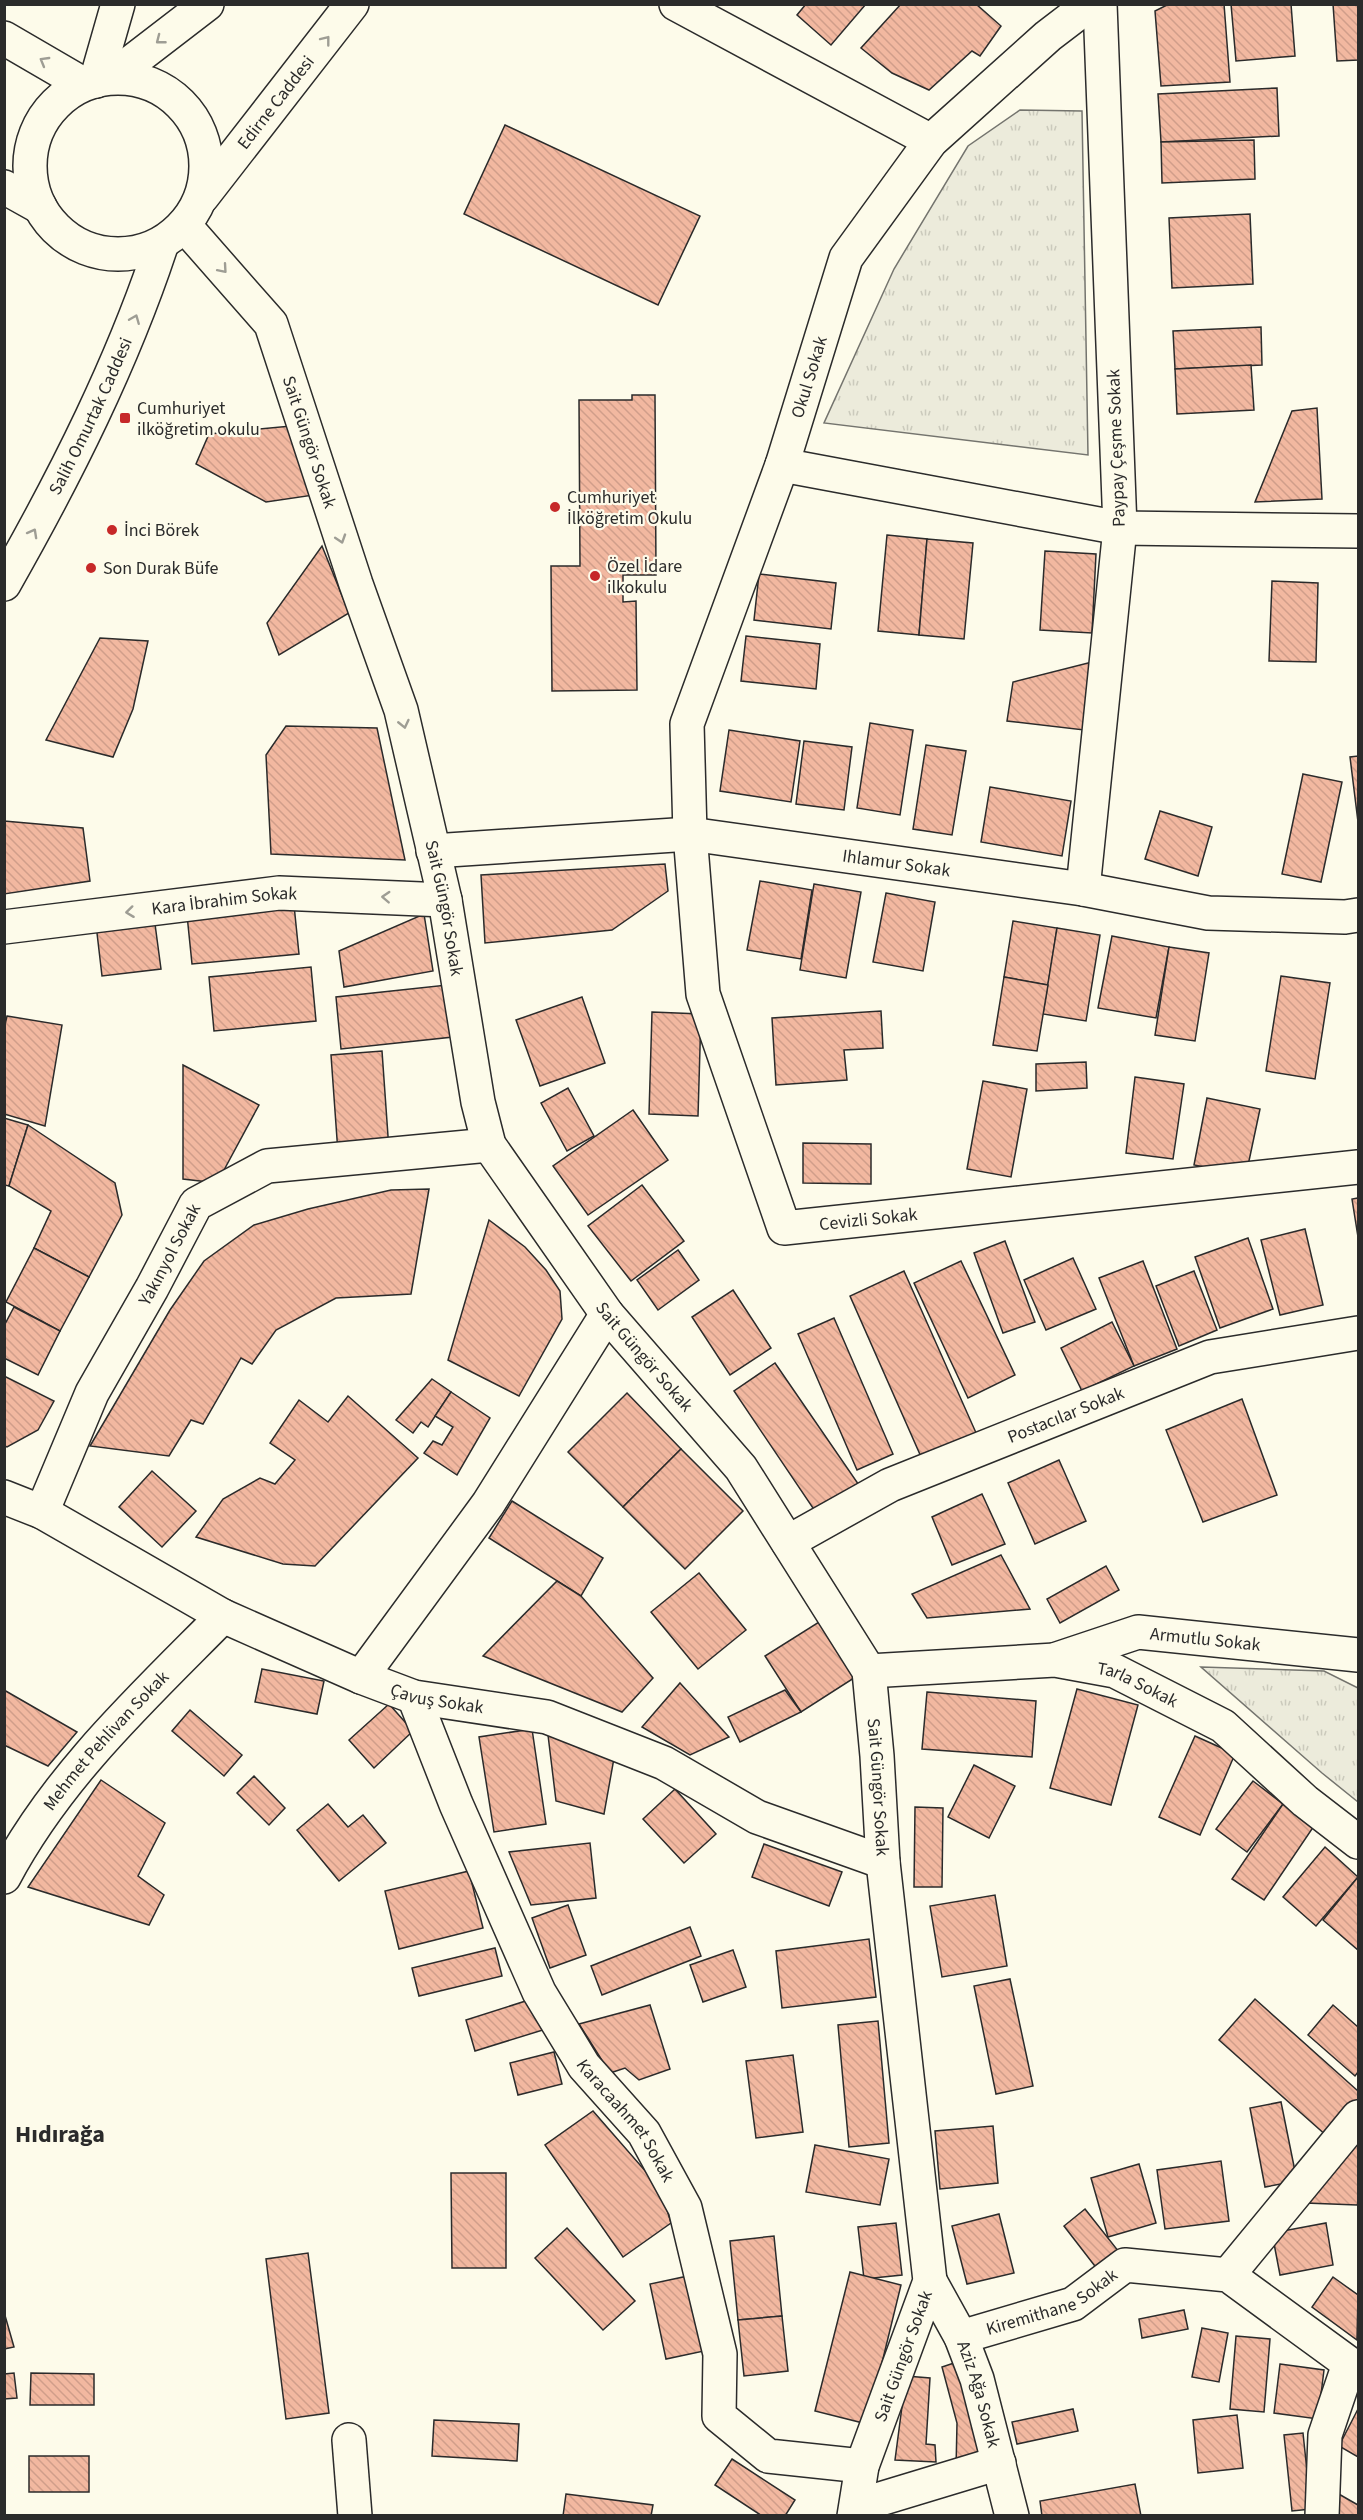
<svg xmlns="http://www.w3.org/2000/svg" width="1363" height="2520" font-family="'Source Sans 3',sans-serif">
<defs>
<pattern id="park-tufts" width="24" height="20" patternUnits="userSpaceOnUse" patternTransform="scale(1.5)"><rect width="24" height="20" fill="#ecebdb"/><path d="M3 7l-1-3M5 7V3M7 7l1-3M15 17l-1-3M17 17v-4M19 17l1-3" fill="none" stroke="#cbcabc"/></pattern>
<pattern id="building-back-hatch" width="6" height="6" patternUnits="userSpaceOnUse" patternTransform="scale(1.5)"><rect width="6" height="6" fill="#f2b8a0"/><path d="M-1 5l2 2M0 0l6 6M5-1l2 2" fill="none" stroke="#d09e8a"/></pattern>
</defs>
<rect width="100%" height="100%" fill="#fdfbea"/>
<g fill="url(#park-tufts)" stroke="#74746e" stroke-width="1.5">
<polygon points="1020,110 1082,111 1088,455 824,423 894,269 968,146"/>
<polygon points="1201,1667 1324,1671 1358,1688 1358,1802 1322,1773"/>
</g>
<g fill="url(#building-back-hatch)" stroke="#2b2b2b" stroke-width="1.5">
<polygon points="806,4 866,4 831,45 797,15"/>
<polygon points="901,4 976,4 1001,26 980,56 972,51 929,90 892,73 861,48"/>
<polygon points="1169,4 1224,4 1230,82 1161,86 1155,11"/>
<polygon points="1231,4 1291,4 1295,56 1236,61"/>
<polygon points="1333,4 1358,4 1358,60 1337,61"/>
<polygon points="1277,88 1279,136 1161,142 1158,94"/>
<polygon points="505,125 700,216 658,305 464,214"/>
<polygon points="1254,140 1255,179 1162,183 1161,142"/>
<polygon points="1250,214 1253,284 1172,288 1169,218"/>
<polygon points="1261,327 1262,365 1175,369 1173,331"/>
<polygon points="1251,365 1254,410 1177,414 1175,369"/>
<polygon points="632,395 655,395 656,575 623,575 623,602 636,601 637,690 552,691 551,566 580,566 579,400 632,400"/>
<polygon points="1317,408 1322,499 1255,502 1292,411"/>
<polygon points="291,426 314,495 266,502 196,464 209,434"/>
<polygon points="887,535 927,539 919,635 878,631"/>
<polygon points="927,539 973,543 964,639 919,635"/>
<polygon points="322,546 349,613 279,655 267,623"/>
<polygon points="1045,551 1096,554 1092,633 1040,630"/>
<polygon points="759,574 836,583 831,629 754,620"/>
<polygon points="1272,581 1318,583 1316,662 1269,661"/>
<polygon points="746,636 820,644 816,689 741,681"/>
<polygon points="100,638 148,641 133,709 113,757 46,740"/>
<polygon points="1092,662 1084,730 1007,721 1013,682"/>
<polygon points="870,723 913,730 900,815 857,808"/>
<polygon points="286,726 377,728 405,860 271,854 266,755"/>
<polygon points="729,730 800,741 791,802 720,791"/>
<polygon points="804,741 852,747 844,810 796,804"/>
<polygon points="926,745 966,751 952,835 913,829"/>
<polygon points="1358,756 1358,822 1350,757"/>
<polygon points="1303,774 1342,782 1321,882 1282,874"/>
<polygon points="990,787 1071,801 1062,856 981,842"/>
<polygon points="1160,811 1212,827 1198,876 1145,859"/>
<polygon points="4,821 83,828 90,881 4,894"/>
<polygon points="665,864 668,891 612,930 485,943 481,875"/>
<polygon points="760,881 812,890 801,959 747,950"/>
<polygon points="814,884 861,892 846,978 800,970"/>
<polygon points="886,893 935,902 923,971 873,962"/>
<polygon points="294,905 299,954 192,964 187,915"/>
<polygon points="153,909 161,969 102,976 95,916"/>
<polygon points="424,914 433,971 344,987 339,951"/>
<polygon points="1013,921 1057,928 1048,985 1004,977"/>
<polygon points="1057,928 1100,935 1086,1021 1043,1014"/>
<polygon points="1112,936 1169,947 1156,1018 1098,1008"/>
<polygon points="1169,947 1209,953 1195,1041 1155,1035"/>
<polygon points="311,967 316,1021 214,1031 209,977"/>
<polygon points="1281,976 1330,983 1315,1079 1266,1071"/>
<polygon points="1004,977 1048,985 1037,1051 993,1045"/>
<polygon points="447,985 453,1037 341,1049 336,997"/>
<polygon points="582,997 605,1063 540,1086 516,1020"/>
<polygon points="881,1011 883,1048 844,1050 847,1080 776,1085 772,1018"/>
<polygon points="652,1012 701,1014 698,1116 649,1114"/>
<polygon points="7,1016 62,1025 45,1126 4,1114 4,1029"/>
<polygon points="382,1051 389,1150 338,1153 331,1055"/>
<polygon points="1086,1062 1087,1088 1036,1091 1036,1064"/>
<polygon points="183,1065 259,1105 217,1183 183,1179"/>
<polygon points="1135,1077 1184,1084 1173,1159 1126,1153"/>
<polygon points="983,1081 1027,1089 1011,1177 967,1169"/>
<polygon points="568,1088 594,1136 567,1151 541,1103"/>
<polygon points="1207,1098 1260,1109 1246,1175 1194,1165"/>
<polygon points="633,1110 668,1160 588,1215 553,1166"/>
<polygon points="4,1118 28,1125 9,1186 4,1185"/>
<polygon points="28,1125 115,1183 122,1215 89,1277 34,1248 51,1211 9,1186"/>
<polygon points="803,1143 871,1144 871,1184 803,1183"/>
<polygon points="642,1185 684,1241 631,1281 588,1226"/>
<polygon points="429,1189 411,1294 336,1298 276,1330 252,1364 241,1358 203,1424 191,1420 169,1456 90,1446 170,1310 204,1261 254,1225 308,1209 391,1190"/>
<polygon points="1358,1198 1358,1237 1352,1199"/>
<polygon points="489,1220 525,1247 546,1270 560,1291 562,1319 519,1396 448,1360"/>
<polygon points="1305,1229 1323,1305 1280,1315 1261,1240"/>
<polygon points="1248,1238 1273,1309 1220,1328 1195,1257"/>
<polygon points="1005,1241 1035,1322 1003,1333 974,1253"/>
<polygon points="34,1248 89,1277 60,1331 6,1302"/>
<polygon points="678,1250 699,1280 658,1310 637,1280"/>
<polygon points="1073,1258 1096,1309 1046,1330 1024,1280"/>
<polygon points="961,1261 1015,1375 968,1398 914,1283"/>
<polygon points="1143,1261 1177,1349 1134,1366 1099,1278"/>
<polygon points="904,1271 977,1435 922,1459 850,1296"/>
<polygon points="1194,1271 1217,1330 1179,1346 1156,1286"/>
<polygon points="733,1290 771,1348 730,1375 692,1317"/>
<polygon points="14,1307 60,1331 38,1375 4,1358 4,1326"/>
<polygon points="834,1318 893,1454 857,1470 798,1334"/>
<polygon points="1112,1322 1134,1366 1082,1391 1061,1348"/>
<polygon points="775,1363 861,1488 819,1517 734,1391"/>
<polygon points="4,1376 54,1401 38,1430 7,1447 4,1446"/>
<polygon points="432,1379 451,1392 428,1427 421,1422 413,1433 396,1420"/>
<polygon points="451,1392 490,1418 457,1475 424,1453 433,1441 442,1445 453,1427 435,1416"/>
<polygon points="627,1393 681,1449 623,1507 568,1452"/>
<polygon points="348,1396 418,1458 315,1566 283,1564 196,1537 223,1499 260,1478 275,1484 295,1460 270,1443 299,1400 328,1422"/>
<polygon points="1242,1399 1277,1495 1203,1522 1166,1430"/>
<polygon points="681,1449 743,1511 685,1569 623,1507"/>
<polygon points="1059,1460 1086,1521 1035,1544 1008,1483"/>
<polygon points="152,1471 196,1511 162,1547 119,1507"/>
<polygon points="982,1494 1005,1544 952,1565 932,1517"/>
<polygon points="512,1501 603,1558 581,1596 489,1538"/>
<polygon points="1001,1555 1030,1609 927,1618 912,1594"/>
<polygon points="1106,1566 1119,1590 1060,1623 1047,1599"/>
<polygon points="699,1573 746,1630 698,1669 651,1612"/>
<polygon points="557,1581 581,1596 653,1678 622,1712 483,1656"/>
<polygon points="819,1622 854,1678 801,1712 765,1656"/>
<polygon points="262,1669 324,1681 317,1714 255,1702"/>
<polygon points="680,1683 729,1737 690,1755 642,1727"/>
<polygon points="1077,1689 1138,1705 1111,1805 1050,1788"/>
<polygon points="4,1690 77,1732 48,1766 4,1745"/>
<polygon points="785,1690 801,1712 740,1742 728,1717"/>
<polygon points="927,1692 1036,1701 1032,1757 922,1749"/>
<polygon points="389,1704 413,1731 374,1768 349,1740"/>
<polygon points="190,1710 242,1755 224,1776 172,1731"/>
<polygon points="532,1729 546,1824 494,1832 479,1737"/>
<polygon points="548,1735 616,1747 604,1814 556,1801"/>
<polygon points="1195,1736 1235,1754 1200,1835 1159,1817"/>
<polygon points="974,1765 1015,1786 989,1838 948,1817"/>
<polygon points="254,1776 285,1808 269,1825 237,1793"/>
<polygon points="101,1780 165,1823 138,1876 164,1895 149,1925 28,1887"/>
<polygon points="1253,1781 1283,1804 1247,1852 1216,1829"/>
<polygon points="675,1789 716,1834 684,1863 643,1819"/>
<polygon points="328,1804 348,1827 363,1815 386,1843 339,1881 297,1830"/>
<polygon points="1283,1804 1314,1826 1264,1900 1232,1879"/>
<polygon points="915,1807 943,1808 942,1887 914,1887"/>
<polygon points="590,1843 596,1898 531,1905 509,1852"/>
<polygon points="764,1844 842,1872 829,1906 752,1877"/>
<polygon points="1325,1847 1358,1877 1316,1926 1283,1897"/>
<polygon points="469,1871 483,1928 399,1949 385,1891"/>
<polygon points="1358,1877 1358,1950 1323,1920"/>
<polygon points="995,1895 1007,1966 942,1977 930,1906"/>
<polygon points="568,1905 586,1955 550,1968 532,1918"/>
<polygon points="690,1927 701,1956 602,1995 591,1966"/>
<polygon points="869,1939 876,1997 782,2008 776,1951"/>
<polygon points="495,1948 502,1976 419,1996 412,1968"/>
<polygon points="733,1950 746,1987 703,2002 690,1965"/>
<polygon points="1010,1979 1033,2086 996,2094 974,1986"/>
<polygon points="535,1998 546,2029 475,2051 466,2020"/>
<polygon points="1255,1999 1358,2091 1358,2102 1328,2137 1219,2040"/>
<polygon points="650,2005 670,2069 639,2080 625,2068 610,2073 579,2024"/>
<polygon points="1333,2005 1358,2027 1358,2072 1355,2076 1308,2035"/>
<polygon points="878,2021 889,2143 849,2147 838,2025"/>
<polygon points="554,2052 562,2084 518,2095 510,2063"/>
<polygon points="793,2055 803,2132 756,2138 746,2061"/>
<polygon points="1281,2102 1297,2181 1265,2187 1250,2108"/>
<polygon points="593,2111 661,2189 671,2223 623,2257 545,2145"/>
<polygon points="993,2126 998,2183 940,2189 935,2131"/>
<polygon points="1338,2140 1358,2144 1358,2203 1357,2205 1306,2203"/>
<polygon points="815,2145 889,2159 880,2205 806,2192"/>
<polygon points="1221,2161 1229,2221 1165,2229 1157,2170"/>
<polygon points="1139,2164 1156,2223 1108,2237 1091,2178"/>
<polygon points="451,2173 506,2173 506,2268 452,2268"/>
<polygon points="1085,2209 1123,2257 1101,2274 1064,2226"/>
<polygon points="999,2214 1014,2273 967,2284 952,2226"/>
<polygon points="896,2223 902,2275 864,2279 858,2227"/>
<polygon points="1326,2223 1333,2265 1280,2275 1272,2233"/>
<polygon points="567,2228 635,2301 603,2330 535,2258"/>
<polygon points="774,2236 782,2316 738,2320 730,2241"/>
<polygon points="308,2253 329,2413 286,2419 266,2259"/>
<polygon points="850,2272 901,2285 867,2424 815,2411"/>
<polygon points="688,2276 704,2351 666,2359 650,2284"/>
<polygon points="1333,2277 1358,2295 1357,2340 1312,2307"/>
<polygon points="1184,2310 1188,2329 1142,2338 1139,2319"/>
<polygon points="4,2312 14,2347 4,2349"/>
<polygon points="782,2316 788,2371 744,2376 738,2320"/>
<polygon points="1202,2328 1228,2333 1219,2382 1192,2377"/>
<polygon points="1236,2336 1270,2339 1264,2412 1230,2409"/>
<polygon points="963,2360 992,2461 956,2469 957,2423 942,2367"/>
<polygon points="1280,2364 1324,2370 1318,2419 1274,2413"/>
<polygon points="14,2373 17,2398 4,2399 4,2374"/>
<polygon points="31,2373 94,2374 94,2405 30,2405"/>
<polygon points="906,2376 930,2378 926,2444 935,2445 936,2462 895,2460"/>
<polygon points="1073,2409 1078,2431 1017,2444 1012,2422"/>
<polygon points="1358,2409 1358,2457 1339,2446"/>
<polygon points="1237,2415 1243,2468 1198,2473 1193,2420"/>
<polygon points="434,2420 519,2424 517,2461 432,2456"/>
<polygon points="1303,2433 1311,2509 1292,2511 1284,2435"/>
<rect x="29" y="2456" width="60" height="36"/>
<polygon points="732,2459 795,2500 785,2516 762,2516 715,2485"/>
<polygon points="1135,2484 1141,2516 1042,2516 1040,2501"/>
<polygon points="1337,2493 1358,2505 1358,2516 1337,2516"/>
<polygon points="566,2494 653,2505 651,2516 563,2516"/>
</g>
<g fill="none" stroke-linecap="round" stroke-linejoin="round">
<g stroke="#2b2b2b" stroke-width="36">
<g id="minor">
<polyline points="676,4 931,141"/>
<path id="s1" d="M 1090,4 L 1048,36 L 931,141 L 846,258 L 782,465 L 687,724 L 690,834 L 703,994 L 784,1228 L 1358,1167"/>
<polyline points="96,81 118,4"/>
<path id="s2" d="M 184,225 L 271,324 L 356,584 L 401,710 L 445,900 L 478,1102 L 489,1145 L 607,1314 L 741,1468 L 869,1671 L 877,1756 L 883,1862 L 930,2281 L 862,2466 L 854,2516"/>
<polyline points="782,465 1120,528 1358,531"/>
<path id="s3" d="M 433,851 L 690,834 L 1083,889 L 1208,913 L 1345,917 L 1358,915"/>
<polyline points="1083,889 1120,528 1100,4"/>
<path id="s4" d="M 4,927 L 279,893 L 445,900"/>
<path id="s5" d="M 4,1497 L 42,1512 L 223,1616 L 361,1677 L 414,1697 L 547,1717 L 664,1763 L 757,1817 L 883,1862"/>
<path id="s6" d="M 42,1512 L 92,1393 L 152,1288 L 196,1204 L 267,1166 L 489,1145"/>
<path id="s7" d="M 788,1542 L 890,1485 L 1210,1357 L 1358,1333"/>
<path id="s8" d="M 1057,1659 L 1138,1632 L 1358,1655"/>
<path id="s9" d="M 869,1671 L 1055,1660 L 1115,1671 L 1223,1726 L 1305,1801 L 1358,1842"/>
<polyline points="361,1677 488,1504 607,1314"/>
<path id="s10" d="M 414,1697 L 456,1804 L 539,1992 L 584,2066 L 644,2133 L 685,2208 L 720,2354 L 719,2416 L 768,2456 L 862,2466"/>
<path id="s11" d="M 4,1877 C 58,1775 143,1697 223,1616"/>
<polyline points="1228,2275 1358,2117"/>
<path id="s12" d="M 930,2281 L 961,2337 L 977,2379 L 1012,2516"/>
<path id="s13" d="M 961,2337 L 1073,2304 L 1125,2265 L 1228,2275 L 1358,2370"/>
<polyline points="349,2440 355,2516"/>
<polyline points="857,2506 999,2463"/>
<polyline points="1322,2516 1325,2435 1349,2364"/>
</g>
</g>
<g stroke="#2b2b2b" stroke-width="36">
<g id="primary">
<polyline points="4,38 83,84"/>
<polyline points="112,77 207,4"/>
<circle cx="118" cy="166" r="88"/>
<polyline points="4,187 40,207"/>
<path id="s14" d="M 202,197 L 352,4"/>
<path id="s15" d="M 4,584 C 66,475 123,362 162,243"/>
</g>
</g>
<use href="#minor" stroke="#fdfbea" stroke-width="33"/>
<use href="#primary" stroke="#fdfbea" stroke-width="33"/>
</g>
<defs><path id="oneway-chevron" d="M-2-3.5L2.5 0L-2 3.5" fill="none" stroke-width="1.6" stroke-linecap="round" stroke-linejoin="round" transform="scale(1.5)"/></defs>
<g stroke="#9e9d94">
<use href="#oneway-chevron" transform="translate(160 40) rotate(142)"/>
<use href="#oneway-chevron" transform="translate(326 40) rotate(-52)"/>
<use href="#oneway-chevron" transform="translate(44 61) rotate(-150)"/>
<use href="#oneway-chevron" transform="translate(223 269) rotate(49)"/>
<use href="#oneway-chevron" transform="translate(135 319) rotate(-68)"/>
<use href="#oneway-chevron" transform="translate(33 533) rotate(-61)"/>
<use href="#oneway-chevron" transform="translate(341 539) rotate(72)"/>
<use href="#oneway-chevron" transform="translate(404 724) rotate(77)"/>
<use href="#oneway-chevron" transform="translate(386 897) rotate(-177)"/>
<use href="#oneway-chevron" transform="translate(130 912) rotate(173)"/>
</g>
<g fill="#c62828" stroke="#fdfbea" stroke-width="2">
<rect x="119" y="412" width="12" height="12" rx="3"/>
<circle cx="555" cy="507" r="6"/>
<circle cx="112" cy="530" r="6"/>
<circle cx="91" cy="568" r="6"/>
<circle cx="595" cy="576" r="6"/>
</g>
<g text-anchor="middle" stroke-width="4.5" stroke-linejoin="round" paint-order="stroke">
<g font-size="18" fill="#2b2b2b" stroke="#fdfbea">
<text dy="6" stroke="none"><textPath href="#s14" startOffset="120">Edirne Caddesi</textPath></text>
<text transform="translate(809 377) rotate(-73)" y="6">Okul Sokak</text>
<text dy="6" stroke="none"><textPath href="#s15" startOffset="189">Salih Omurtak Caddesi</textPath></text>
<text dy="6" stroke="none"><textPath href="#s2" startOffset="256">Sait Güngör Sokak</textPath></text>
<text transform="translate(1116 448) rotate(-92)" y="6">Paypay Çeşme Sokak</text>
<text dy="6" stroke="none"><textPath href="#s3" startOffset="466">Ihlamur Sokak</textPath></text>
<text dy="6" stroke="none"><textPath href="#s4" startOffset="222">Kara İbrahim Sokak</textPath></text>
<text dy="6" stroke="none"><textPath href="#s2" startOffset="742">Sait Güngör Sokak</textPath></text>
<text dy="6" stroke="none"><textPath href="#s1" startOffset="1450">Cevizli Sokak</textPath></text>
<text dy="6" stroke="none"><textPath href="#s6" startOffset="288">Yakınyol Sokak</textPath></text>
<text dy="6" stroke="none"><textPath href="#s2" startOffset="1246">Sait Güngör Sokak</textPath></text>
<text dy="6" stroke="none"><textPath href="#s7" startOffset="306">Postacılar Sokak</textPath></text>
<text dy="6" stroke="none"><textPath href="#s8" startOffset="153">Armutlu Sokak</textPath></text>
<text dy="6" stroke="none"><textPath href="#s9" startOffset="273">Tarla Sokak</textPath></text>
<text dy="6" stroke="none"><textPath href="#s5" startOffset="480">Çavuş Sokak</textPath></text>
<text dy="6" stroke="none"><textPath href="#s11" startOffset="171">Mehmet Pehlivan Sokak</textPath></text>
<text dy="6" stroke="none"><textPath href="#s2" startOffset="1750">Sait Güngör Sokak</textPath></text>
<text dy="6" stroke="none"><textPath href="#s10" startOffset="476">Karacaahmet Sokak</textPath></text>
<text dy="6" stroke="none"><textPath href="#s13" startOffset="98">Kiremithane Sokak</textPath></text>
<text transform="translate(903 2356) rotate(-70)" y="6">Sait Güngör Sokak</text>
<text dy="6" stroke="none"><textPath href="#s12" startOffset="124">Aziz Ağa Sokak</textPath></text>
</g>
<g font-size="18" fill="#2b2b2b" stroke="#fdfbea" text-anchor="start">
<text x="137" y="414">Cumhuriyet<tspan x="137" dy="21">ilköğretim okulu</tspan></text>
<text x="567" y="503">Cumhuriyet<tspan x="567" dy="21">İlköğretim Okulu</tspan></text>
<text x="124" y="536">İnci Börek</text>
<text x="607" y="572">Özel İdare<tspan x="607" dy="21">ilkokulu</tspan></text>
<text x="103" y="574">Son Durak Büfe</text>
</g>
<g font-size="24" font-weight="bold" fill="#2b2b2b" stroke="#fdfbea">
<text x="60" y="2142">Hıdırağa</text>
</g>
</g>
<rect width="1363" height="2520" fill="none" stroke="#2b2b2b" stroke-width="12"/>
</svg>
